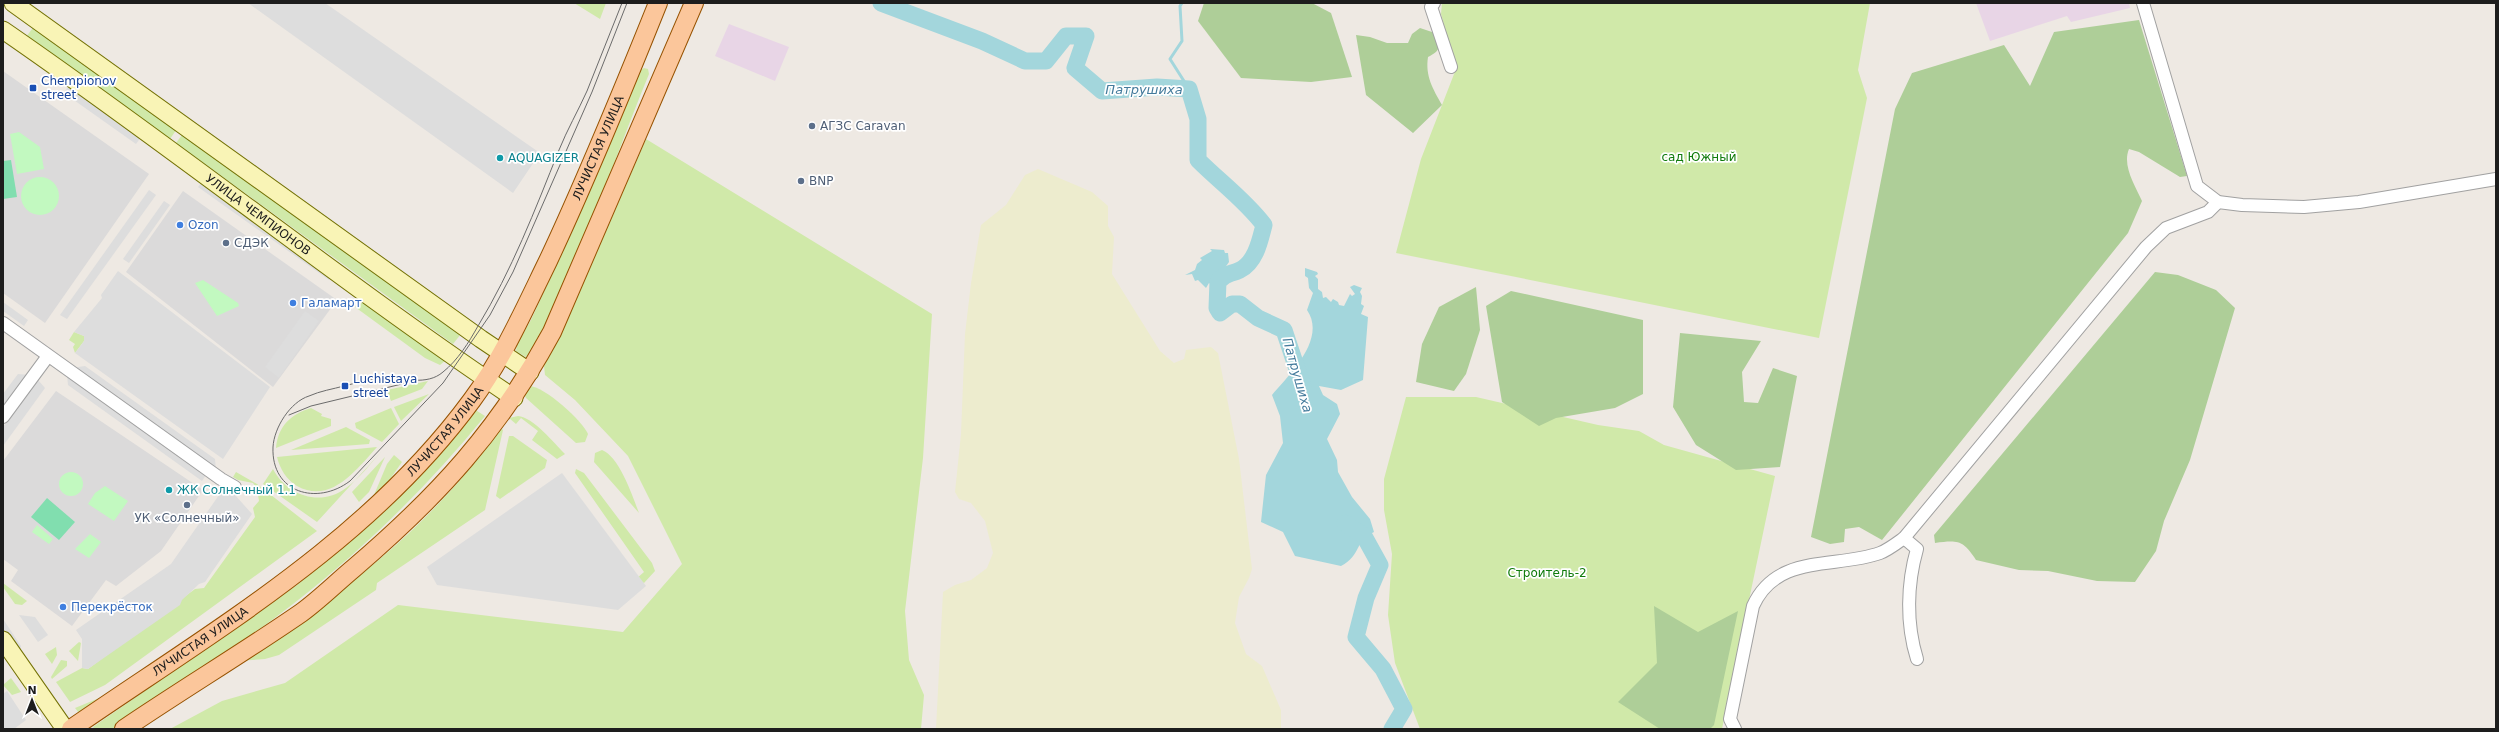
<svg xmlns="http://www.w3.org/2000/svg" width="2499" height="732" font-family="'DejaVu Sans',sans-serif">
<rect width="100%" height="100%" fill="#eee9e3"/>
<g fill="#dbdada">
<polygon points="3,71 149,174 45,323 3,293"/>
<polygon points="183,191 337,300 273,387 126,272"/>
<polygon points="56,391 203,490 161,551 116,586 106,580 72,626 11,581 18,570 3,559 3,461"/>
</g>
<g fill="#e8d5e6">
<polygon points="1976,3 2129,3 2130,8 2071,22 2067,16 1990,41"/>
<polygon points="729,24 789,47 775,81 715,56"/>
</g>
<polygon fill="#edecce" points="1038,169 1092,192 1108,206 1108,226 1114,237 1112,274 1160,351 1174,363 1184,359 1186,350 1211,347 1218,353 1239,459 1252,569 1249,578 1239,597 1235,623 1246,654 1262,666 1281,710 1281,729 936,729 943,592 955,585 971,580 987,568 993,553 985,521 971,503 959,499 955,492 961,434 965,334 971,283 981,225 1006,205 1025,175"/>
<g fill="#d0e9a9">
<polygon points="574,3 606,3 600,19"/>
<polygon points="1442,3 1870,3 1858,70 1867,98 1819,338 1396,253 1421,159 1456,69 1441,14"/>
<polygon points="35,25 179,126 170,139 26,37"/>
<path d="M 644,68 L 648,69 L 649,74 C 625,132 605,190 581,248 C 566,284 548,320 531,356 L 526,357 L 516,351 L 517,344 L 531,320 L 578,218 L 639,71 Z"/>
<polygon points="185,131 461,334 453,344 176,143"/>
<polygon points="646,139 932,314 923,458 905,611 909,660 924,695 921,729 170,729 222,701 285,683 398,605 623,632 682,564 628,456 575,400 545,375 544,366 585,279"/>
<polygon points="363,302 446,360 440,365 425,358 355,307"/>
<polygon points="74,332 84,336 84,341 75,353 73,347 75,344 69,340"/>
<polygon points="428,381 422,389 391,401 387,390"/>
<path d="M 528,386 C 542,384 583,421 588,434 L 585,442 L 576,443 L 526,398 L 523,392 Z"/>
<polygon points="429,394 401,421 394,407"/>
<polygon points="1406,397 1476,397 1598,425 1639,431 1664,445 1775,476 1722,729 1420,729 1395,663 1388,615 1392,554 1384,510 1384,479"/>
<path d="M 311,408 L 322,414 L 321,416 L 331,419 L 331,426 L 276,448 C 278,426 291,414 311,408 Z"/>
<polygon points="391,408 399,424 382,442 356,428 355,423"/>
<path d="M 474,409 L 485,416 C 428,486 364,549 293,604 C 236,648 174,688 114,729 L 94,729 L 93,727 L 297,585 L 330,557 Z"/>
<path d="M 518,416 C 533,417 554,443 565,454 L 557,459 L 532,440 L 538,431 L 521,418 L 516,424 L 509,418 Z"/>
<polygon points="346,427 370,440 369,444 291,450"/>
<path d="M 501,428 L 503,430 L 485,510 L 377,583 L 376,590 L 279,655 L 265,659 L 238,661 C 286,628 337,596 381,558 C 426,520 467,476 501,428 Z"/>
<polygon points="509,436 513,436 547,460 545,468 500,499 496,496"/>
<path d="M 377,447 C 357,469 331,505 297,486 C 286,479 280,469 277,457 Z"/>
<path d="M 602,450 C 619,456 633,497 639,513 L 594,462 L 595,453 Z"/>
<path d="M 382,451 L 317,522 L 263,484 L 273,469 C 287,496 321,507 346,488 C 359,479 371,463 382,451 Z"/>
<polygon points="394,455 402,462 388,482 374,495 387,464"/>
<polygon points="385,457 369,492 359,502 352,492"/>
<polygon points="576,469 584,473 652,563 655,571 644,583 636,579 644,572 575,473"/>
<polygon points="236,472 257,484 317,531 105,685 70,702 56,682 82,668 88,669 195,589 204,588 255,517 253,508 259,501 257,489 253,483 238,480 233,477"/>
<polygon points="3,583 27,601 22,605 15,604 3,587"/>
<polygon points="79,642 81,643 78,661 69,651"/>
<polygon points="56,647 57,655 52,664 45,654"/>
<polygon points="61,660 67,661 67,666 52,679 51,677"/>
<polygon points="11,678 21,692 12,695 3,685"/>
<polygon points="109,694 79,713 75,708"/>
</g>
<g fill="#aece98">
<polygon points="1204,3 1312,3 1331,13 1352,77 1311,82 1241,78 1198,21"/>
<path d="M 2139,20 L 2187,176 L 2180,177 L 2139,152 L 2129,149 C 2122,166 2135,185 2142,201 L 2128,233 L 1882,540 L 1859,527 L 1845,529 L 1844,542 L 1830,544 L 1811,537 L 1895,109 L 1912,73 L 2004,45 L 2030,86 L 2054,32 Z"/>
<path d="M 1420,28 L 1438,34 C 1441,47 1440,51 1428,57 C 1425,76 1433,89 1442,105 L 1413,133 L 1366,95 L 1356,35 L 1370,37 L 1387,43 L 1408,43 L 1412,34 Z"/>
<path d="M 2155,272 L 2178,275 L 2216,290 L 2235,308 L 2190,460 L 2164,521 L 2156,551 L 2135,582 L 2097,581 L 2048,571 L 2019,570 L 1976,560 C 1963,540 1958,540 1935,543 L 1934,535 Z"/>
<polygon points="1476,287 1480,330 1466,374 1454,391 1416,382 1422,344 1439,307"/>
<polygon points="1511,291 1643,320 1643,394 1615,408 1556,418 1539,426 1502,402 1486,306"/>
<polygon points="1680,333 1761,341 1742,372 1744,402 1758,403 1773,368 1797,376 1780,467 1736,470 1696,445 1673,407"/>
<polygon points="1654,606 1698,632 1738,611 1714,725 1710,729 1660,729 1618,702 1657,663"/>
</g>
<g fill="#c2f9c0">
<polygon points="19,132 40,147 44,169 17,174 10,134"/>
<circle cx="40" cy="196" r="19"/>
<polygon points="203,280 238,303 239,306 217,316 195,283"/>
<circle cx="71" cy="484" r="12"/>
<polygon points="105,486 128,501 114,521 88,504 95,493"/>
<polygon points="37,525 53,539 49,544 32,532"/>
<polygon points="90,534 101,542 89,558 75,549"/>
</g>
<g fill="#81deaf">
<polygon points="11,160 17,197 3,199 3,161"/>
<polygon points="47,498 75,522 59,540 31,517"/>
</g>
<g fill="#ddd">
<polygon points="248,3 325,3 540,153 513,193"/>
<polygon points="69,85 141,137 136,144 64,93"/>
<polygon points="203,181 333,273 329,280 198,187"/>
<polygon points="149,190 156,195 67,319 60,315"/>
<polygon points="164,201 170,205 129,263 123,259"/>
<polygon points="118,271 270,387 223,459 75,353 84,341 84,336 74,332 102,298 101,295"/>
<polygon points="3,302 28,320 24,326 3,311"/>
<polygon points="305,311 319,321 279,378 265,367"/>
<polygon points="85,366 215,459 216,470 71,368"/>
<polygon points="18,374 30,375 3,412 3,394"/>
<polygon points="67,375 206,475 202,481 68,385"/>
<polygon points="38,380 45,388 3,446 3,427"/>
<polygon points="562,473 646,586 618,610 437,585 427,567"/>
<polygon points="226,485 252,514 205,582 199,584 182,600 180,605 88,669 82,668 82,639 76,630 171,564"/>
<polygon points="19,615 35,617 48,635 38,642"/>
<polygon points="3,619 21,646 19,656 3,632"/>
<polygon points="7,691 26,720 14,729 3,729 3,694"/>
</g>
<g fill="#a3d6dc">
<polygon points="1210,249 1224,250 1225,253 1228,253 1229,262 1224,269 1227,273 1225,280 1233,276 1227,285 1217,291 1219,295 1215,295 1214,286 1209,283 1206,288 1198,280 1195,281 1192,274 1185,275 1195,270 1197,264 1202,260 1200,258 1212,251"/>
<path d="M 1305,268 L 1317,272 L 1318,274 L 1315,276 L 1318,279 L 1318,289 L 1322,292 L 1323,298 L 1326,297 L 1331,302 L 1333,299 L 1338,302 L 1339,305 L 1344,306 L 1350,294 L 1352,296 L 1355,294 L 1350,287 L 1354,285 L 1362,288 L 1360,292 L 1362,296 L 1361,304 L 1364,306 L 1361,314 L 1368,317 L 1363,380 L 1341,390 L 1319,386 L 1323,395 L 1337,404 L 1340,414 L 1327,439 L 1337,460 L 1338,472 L 1352,497 L 1370,519 L 1374,532 C 1354,541 1362,555 1341,566 L 1295,556 L 1283,532 L 1261,522 L 1266,475 L 1283,443 L 1280,416 L 1272,395 C 1289,375 1327,339 1307,310 L 1313,293 L 1309,288 L 1308,278 L 1305,276 Z"/>
</g>
<g fill="none" stroke-linecap="round" stroke-linejoin="round">
<polyline stroke="#a3d6dc" stroke-width="3" points="1182,3 1180,6 1182,41 1170,59 1189,89"/>
<g stroke="#a3d6dc" stroke-width="17">
<path d="M 881,3 L 982,41 L 1025,61 L 1046,61 L 1066,36 L 1086,36 L 1075,68 L 1102,91 L 1157,87 L 1189,89 L 1198,119 L 1198,160 C 1220,182 1245,200 1264,225 C 1260,240 1256,262 1240,270 C 1229,275 1228,272 1218,281 L 1217,308 L 1220,313 L 1232,304 L 1240,304 L 1258,318 L 1284,330 L 1303,387"/>
<polyline points="1345,523 1364,536 1380,565 1366,598 1356,637 1383,669 1404,709 1392,729"/>
</g>
<g stroke="#a1a1a1" stroke-width="14">
<g id="street">
<polyline points="1434,3 1431,7 1451,67"/>
<polyline points="2143,3 2197,186 2218,202 2242,205 2304,207 2359,202 2496,179"/>
<polyline points="3,323 221,479 235,487"/>
<polyline points="3,417 48,356"/>
<path d="M 1904,538 L 1917,549 C 1907,584 1906,624 1917,659"/>
<path d="M 1735,729 L 1730,719 L 1753,606 C 1777,553 1835,569 1880,553 C 1888,550 1897,543 1904,538 L 2146,247 L 2166,228 L 2208,212 L 2218,202"/>
</g>
</g>
<g stroke="#747205" stroke-width="19">
<g id="secondary">
<polyline points="13,3 481,339 530,372"/>
<path id="s1" d="M 3,30 C 176,149 340,281 514,398"/>
<polyline points="3,640 65,729"/>
</g>
</g>
<g stroke="#965200" stroke-width="20">
<g id="primary">
<path id="s2" d="M 71,729 C 213,631 368,542 472,400 C 503,358 525,308 548,261 C 588,176 623,90 658,3"/>
<path d="M 124,729 C 183,689 243,653 301,613 C 319,600 336,583 354,568 C 438,496 499,430 552,332 L 694,3"/>
</g>
</g>
<use href="#street" stroke="#fff" stroke-width="12"/>
<use href="#secondary" stroke="#f9f4b6" stroke-width="17"/>
<use href="#primary" stroke="#fbc69b" stroke-width="18"/>
<g stroke="#6b6b6b" stroke-width="1">
<path d="M 622,3 C 610,32 599,62 587,91 C 578,111 567,130 559,150 C 535,210 512,270 478,326 C 469,342 458,360 443,372 C 427,386 403,378 383,378 C 370,378 357,383 344,386 C 333,389 320,391 309,396 C 290,402 274,428 273,447 C 271,493 317,506 350,481 L 443,383 L 490,315 L 513,272 L 592,92 L 627,3"/>
<polyline points="289,415 311,406 406,383"/>
</g>
</g>
<g fill="#1a4fb4" stroke="#fff" stroke-width="1.5">
<rect x="29" y="84" width="8" height="8" rx="2"/>
<rect x="341" y="382" width="8" height="8" rx="2"/>
</g>
<g fill="#5c6f8a" stroke="#fff" stroke-width="1.5">
<circle cx="812" cy="126" r="4"/>
<circle cx="801" cy="181" r="4"/>
<circle cx="226" cy="243" r="4"/>
<circle cx="187" cy="505" r="4"/>
</g>
<g fill="#0f9aa8" stroke="#fff" stroke-width="1.5">
<circle cx="500" cy="158" r="4"/>
<circle cx="169" cy="490" r="4"/>
</g>
<g fill="#3f7fe0" stroke="#fff" stroke-width="1.5">
<circle cx="180" cy="225" r="4"/>
<circle cx="293" cy="303" r="4"/>
<circle cx="63" cy="607" r="4"/>
</g>
<g text-anchor="middle" stroke-width="3.5" stroke-linejoin="round" paint-order="stroke">
<g font-size="12" fill="#164399" stroke="#fff" text-anchor="start">
<text x="41" y="85">Chempionov<tspan x="41" dy="14">street</tspan></text>
<text x="353" y="383">Luchistaya<tspan x="353" dy="14">street</tspan></text>
</g>
<g font-size="12" fill="#4e5e75" stroke="#fff" text-anchor="start">
<text x="820" y="130">АГЗС Caravan</text>
<text x="809" y="185">BNP</text>
<text x="234" y="247">СДЭК</text>
<text x="187" y="522" text-anchor="middle">УК «Солнечный»</text>
</g>
<g font-size="12" fill="#1d1d1d" stroke="#fff">
<text dy="4" stroke="none"><textPath href="#s2" startOffset="804">ЛУЧИСТАЯ УЛИЦА</textPath></text>
<text dy="4" stroke="none"><textPath href="#s1" startOffset="315">УЛИЦА ЧЕМПИОНОВ</textPath></text>
<text dy="4" stroke="none"><textPath href="#s2" startOffset="480">ЛУЧИСТАЯ УЛИЦА</textPath></text>
<text dy="4" stroke="none"><textPath href="#s2" startOffset="156">ЛУЧИСТАЯ УЛИЦА</textPath></text>
</g>
<g font-size="12" fill="#107b0c" stroke="#fff">
<text x="1699" y="161">сад Южный</text>
<text x="1547" y="577">Строитель-2</text>
</g>
<g font-size="12" fill="#0d838f" stroke="#fff" text-anchor="start">
<text x="508" y="162">AQUAGIZER</text>
<text x="177" y="494">ЖК Солнечный 1.1</text>
</g>
<g font-size="12" fill="#366cbe" stroke="#fff" text-anchor="start">
<text x="188" y="229">Ozon</text>
<text x="301" y="307">Галамарт</text>
<text x="71" y="611">Перекрёсток</text>
</g>
<g font-size="13" font-style="italic" fill="#447b9c" stroke="#fff">
<text x="1144" y="94">Патрушиха</text>
<text transform="translate(1298 375) rotate(74)" y="5">Патрушиха</text>
</g>
</g>
<rect width="2499" height="732" fill="none" stroke="#1d1d1d" stroke-width="8"/>
<g transform="translate(32 700)" stroke="#ffffff" stroke-width="3" paint-order="stroke">
<path d="M0-3L7 15L0 10L-7 15Z" fill="#1d1d1d"/>
<text y="-6" font-size="11" font-weight="bold" text-anchor="middle" fill="#1d1d1d">N</text>
</g>
</svg>
